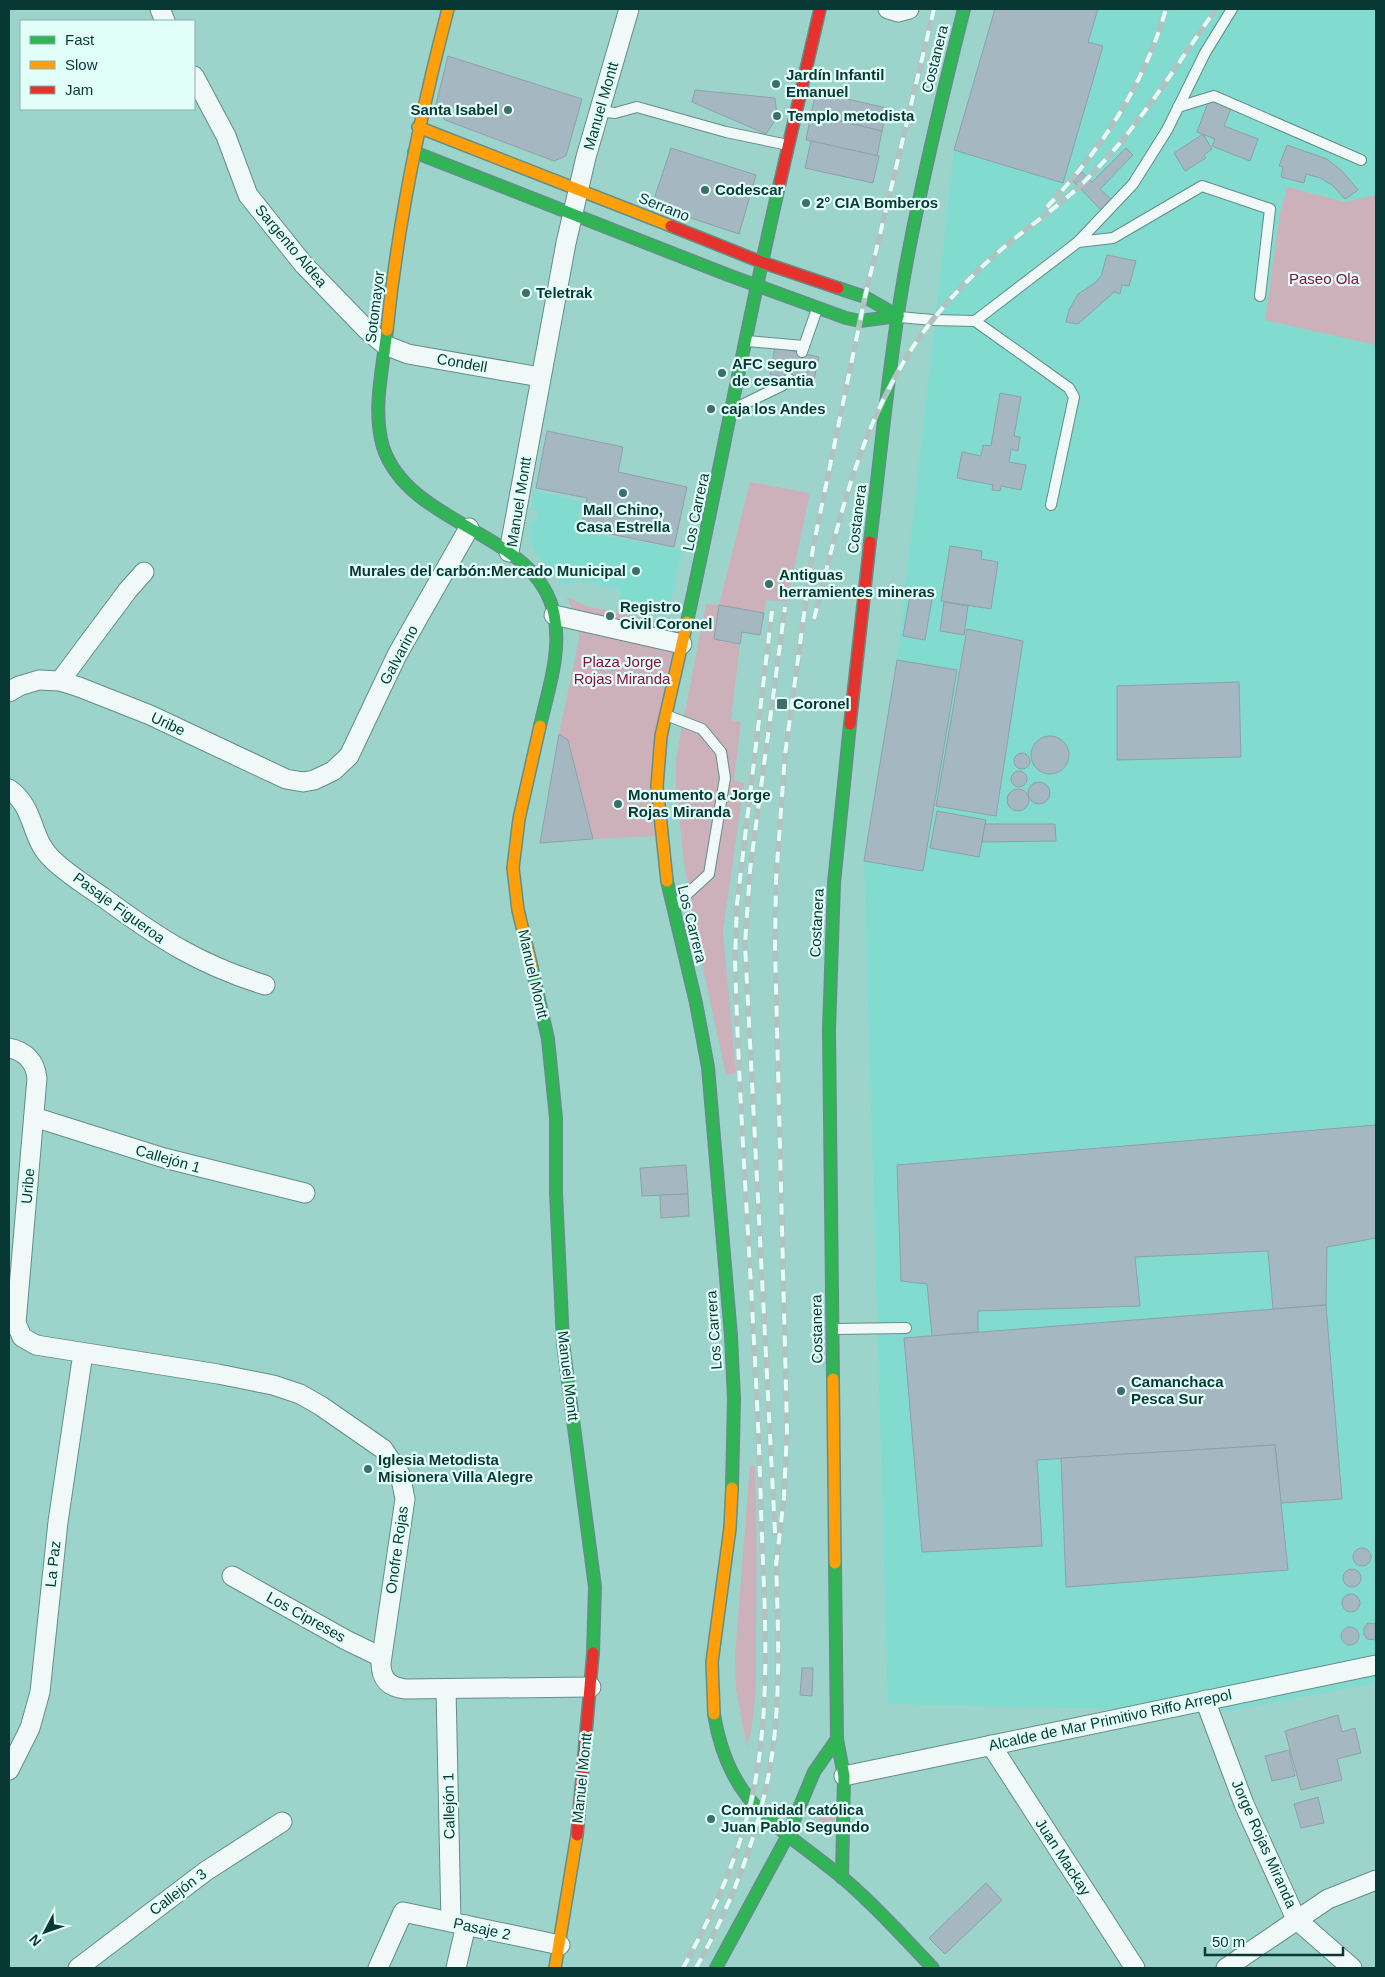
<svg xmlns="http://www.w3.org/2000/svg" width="1385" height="1977" font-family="Helvetica,sans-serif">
<rect width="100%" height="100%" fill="#9cd4cc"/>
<g fill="#81dbcf">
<polygon points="995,9 1376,9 1376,195 1345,202 1287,187 1280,213 1265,320 1376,345 1376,1683 1227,1711 888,1704 864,861 897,660 954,150"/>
<polygon points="534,490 581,502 577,531 682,550 668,615 619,604 620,590 575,579 573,585 560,582 560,572 551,569 537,555 532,545 529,525 531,520 537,521 539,511 531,509"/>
</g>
<g fill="#ccb1ba">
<polygon points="1287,187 1345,202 1376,195 1376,345 1265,320 1280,213"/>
<polygon points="750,482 810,493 787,602 766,600 764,613 719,605 714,639 740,645 731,720 741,722 734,780 744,783 723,931 736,1073 726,1075 695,931 684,863 676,787 676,758 706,604 719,605"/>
<polygon points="566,596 586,606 682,626 657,836 593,839 568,740 559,734 579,640 578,619"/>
<path d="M 750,1465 L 755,1467 C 757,1525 757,1582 756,1640 C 756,1676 757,1712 747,1747 L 736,1690 L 735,1655 Z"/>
<path d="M 819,1809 L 836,1813 L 830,1837 L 825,1837 C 820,1828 818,1819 819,1809 Z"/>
</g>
<g fill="#a5b8c2" stroke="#8ea1aa">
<polygon points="995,9 1098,9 1088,42 1103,46 1063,183 954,150"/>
<polygon points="448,56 582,99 566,156 554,161 445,120 435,108"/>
<polygon points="695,90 775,98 777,117 766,134 692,102"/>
<polygon points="816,92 887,108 882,131 811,114"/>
<polygon points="1210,97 1232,106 1224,126 1258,139 1250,161 1212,146 1215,139 1197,132"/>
<polygon points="811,114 882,131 877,156 806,140"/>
<polygon points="1203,134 1212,149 1204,155 1206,158 1185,171 1174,153"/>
<polygon points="811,141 879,156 873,183 805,168"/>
<polygon points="1287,145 1327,159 1343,172 1358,190 1345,199 1332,185 1320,178 1306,174 1304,183 1281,177 1283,167 1279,166"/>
<polygon points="671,148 756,175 739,234 652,205"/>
<polygon points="1126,148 1133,155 1100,189 1112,200 1102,211 1073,181 1082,172 1092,182"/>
<polygon points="1107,255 1136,261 1129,286 1122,285 1120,294 1114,292 1078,324 1066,322 1069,310 1078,294 1095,283 1101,276"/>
<polygon points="775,347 819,357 813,384 770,374"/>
<polygon points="1000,393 1021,397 1014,436 1020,437 1018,451 1011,449 1009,462 1026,465 1021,490 1001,486 1000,491 992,490 993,485 957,478 962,452 981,456 983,445 991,446"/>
<polygon points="547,431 623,447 618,472 687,487 674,547 581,528 587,498 536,488"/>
<polygon points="950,546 982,551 981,559 998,562 991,609 941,601"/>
<polygon points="911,589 933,593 925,640 903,636"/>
<polygon points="944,602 968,606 964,635 940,631"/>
<polygon points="719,605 764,613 760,635 742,632 740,644 714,639"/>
<polygon points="967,629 1023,641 996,816 936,806"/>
<polygon points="897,660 957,670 923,871 864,861"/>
<polygon points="1239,682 1241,757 1117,760 1117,686"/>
<polygon points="559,734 568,740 593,839 540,843"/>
<circle cx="1050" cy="755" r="19"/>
<circle cx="1022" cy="761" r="8"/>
<circle cx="1019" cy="779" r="8"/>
<circle cx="1039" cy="793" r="11"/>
<circle cx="1018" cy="800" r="11"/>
<polygon points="937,811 986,820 979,857 930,848"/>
<polygon points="985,824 1055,824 1056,841 982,842"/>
<polygon points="1376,1125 1376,1238 1327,1247 1326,1305 1273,1309 1268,1251 1135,1257 1140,1306 978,1311 978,1332 932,1336 927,1284 901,1281 897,1165"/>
<polygon points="686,1165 688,1194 642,1196 640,1168"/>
<polygon points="688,1194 689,1216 661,1218 660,1195"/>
<polygon points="1326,1305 1342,1499 1281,1503 1275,1445 1037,1460 1042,1546 922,1552 904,1338"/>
<polygon points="1275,1445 1288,1570 1066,1587 1061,1458"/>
<circle cx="1362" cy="1557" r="9"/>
<circle cx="1352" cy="1578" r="9"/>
<circle cx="1351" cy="1603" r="9"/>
<polygon points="1368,1623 1376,1624 1375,1640 1367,1639 1364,1634 1364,1628"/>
<circle cx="1350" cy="1636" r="9"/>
<polygon points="802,1668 813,1668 812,1696 800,1695"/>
<polygon points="1338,1715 1342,1732 1355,1728 1361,1753 1337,1759 1342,1780 1301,1790 1285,1731"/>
<polygon points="1289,1750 1295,1776 1272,1781 1265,1756"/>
<polygon points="1318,1797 1324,1823 1301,1828 1294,1804"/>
<polygon points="986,1883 1002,1900 945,1954 929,1938"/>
</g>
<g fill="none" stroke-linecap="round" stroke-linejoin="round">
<g stroke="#638e88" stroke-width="12">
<g id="lane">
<polyline points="1178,107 1214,96 1361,160"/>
<polyline points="599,111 615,113 637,107 726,132 788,145"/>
<polyline points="1078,242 1113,238 1202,186 1270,209 1260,296"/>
<polyline points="899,317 933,320 975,321 1078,242 1133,184 1167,130 1205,53 1232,9"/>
<polyline points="975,321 1069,388 1074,397 1051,505"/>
<polyline points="747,341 804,346"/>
<polyline points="802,352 817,309"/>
<polyline points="736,408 783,385 789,379"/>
<polyline points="666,715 702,729 721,752 725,778 709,874 675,905"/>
<polyline points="834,1329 906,1328"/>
</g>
</g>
<g stroke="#638e88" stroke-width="21">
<g id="street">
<polyline points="160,9 165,21"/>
<polyline points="888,9 898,12 909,9"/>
<polyline points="194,76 226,136 248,195 304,265 367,330 385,345 408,354 540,377"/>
<polyline points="509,552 566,243 586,157 629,9"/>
<polyline points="554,615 682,644"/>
<polyline points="60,681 128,590 144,572"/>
<polyline points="9,692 19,686 39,680 60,681 79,687 150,715 286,779 303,782 314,780 333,771 349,756 397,655 469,528"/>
<path d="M 9,789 C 36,808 30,839 52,859 C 67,874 87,886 104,898 C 160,939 198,964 265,985"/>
<path d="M 9,1048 C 25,1051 35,1061 37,1078 L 16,1323 L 22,1337 L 36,1345 L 218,1374 L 273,1385 L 300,1394 L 321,1406 L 383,1449 L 400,1474 L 405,1499 L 381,1663 C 381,1679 389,1687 405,1689 L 591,1687"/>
<polyline points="34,1117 164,1158 305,1193"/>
<polyline points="232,1576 346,1640 381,1657"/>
<polyline points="446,1689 451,1922"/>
<polyline points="1205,1700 1244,1804 1296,1919 1352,1968"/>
<polyline points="991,1745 1135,1968"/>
<polyline points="9,1770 30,1728 40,1692 58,1522 83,1353"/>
<polyline points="844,1776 1376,1665"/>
<polyline points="78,1968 206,1871 282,1822"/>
<polyline points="378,1968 403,1912 560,1945"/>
<polyline points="456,1968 466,1925"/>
<polyline points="1226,1968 1328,1899 1376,1880"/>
</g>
</g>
<g stroke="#638e88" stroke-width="14">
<g id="fast">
<polyline points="414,152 728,275 846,318 860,321 898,316"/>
<polyline points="838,288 865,297 898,316"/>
<path d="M 387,330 C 383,368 372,410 383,447 C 410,528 537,531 554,614 C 562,652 548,690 540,726"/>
<path d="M 870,542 C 881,452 889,361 905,271 C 921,183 942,96 964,9"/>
<path d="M 687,622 C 719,475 746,328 780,182"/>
<polyline points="667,881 696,1003 708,1067 731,1336 734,1399 732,1488"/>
<polyline points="532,968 548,1039 556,1118 556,1192 563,1343 595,1587 593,1653"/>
<polyline points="833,1379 829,1030 834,883 850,724"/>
<path d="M 714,1714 C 729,1807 779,1825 844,1879 C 876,1906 904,1938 933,1968"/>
<polyline points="837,1739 844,1776 842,1878"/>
<polyline points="716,1968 787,1837 814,1772 837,1739 835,1563"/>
</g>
</g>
<g stroke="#638e88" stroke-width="14">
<g id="slow">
<polyline points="418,127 671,226"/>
<path d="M 387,330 C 398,220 420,116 448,9"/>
<polyline points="667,881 657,786 661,736 687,622"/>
<polyline points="532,968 518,910 513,868 519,819 540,726"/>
<polyline points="833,1379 835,1563"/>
<polyline points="714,1714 712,1662 730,1528 732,1488"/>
<polyline points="555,1968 577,1835"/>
</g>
</g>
<g stroke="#638e88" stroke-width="14">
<g id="jam">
<polyline points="780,182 820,9"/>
<polyline points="671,226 761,262 838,288"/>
<polyline points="850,724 870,542"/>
<polyline points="577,1835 593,1653"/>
</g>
</g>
<use href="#lane" stroke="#f0f9f7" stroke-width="10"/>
<use href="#street" stroke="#f0f9f7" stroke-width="19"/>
<use href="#fast" stroke="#30b455" stroke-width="11"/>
<use href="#slow" stroke="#ff9f0a" stroke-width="11"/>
<use href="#jam" stroke="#e5322d" stroke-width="11"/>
<g stroke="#b1c2c0" stroke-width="5.5">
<g id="rail">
<path d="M 1047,207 C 1101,150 1144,85 1166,9"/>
<path d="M 814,619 C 839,520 859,427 917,341 C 944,302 982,264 1019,235 C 1042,217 1065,201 1086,180 C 1137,130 1175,67 1216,9"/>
<polyline points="775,1533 745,944 750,870 785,607"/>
<polyline points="776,1566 784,1497 787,1430 775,947 776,880 785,755 813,548 865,297 934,9"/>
<path d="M 683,1968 C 712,1916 737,1860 751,1802 C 773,1706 764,1607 761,1509 C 756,1326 740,1142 735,959 L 737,904 L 772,611"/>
<path d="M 696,1968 C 730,1907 756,1842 769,1773 C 782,1703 778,1630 776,1560"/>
</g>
</g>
<use href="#rail" stroke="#e2fef9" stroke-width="4" stroke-dasharray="11" stroke-linecap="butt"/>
</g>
<g fill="#3c6f69" stroke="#e2fef9" stroke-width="2">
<circle cx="776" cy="84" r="5"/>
<circle cx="508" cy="110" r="5"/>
<circle cx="777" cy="116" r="5"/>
<circle cx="705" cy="190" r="5"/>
<circle cx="806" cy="203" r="5"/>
<circle cx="526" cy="293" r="5"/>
<circle cx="722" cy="373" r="5"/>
<circle cx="711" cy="409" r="5"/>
<circle cx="623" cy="493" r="5"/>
<circle cx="636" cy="571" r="5"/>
<circle cx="769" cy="584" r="5"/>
<circle cx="610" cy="616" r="5"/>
<rect x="776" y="698" width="12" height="12" rx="2.5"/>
<circle cx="618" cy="804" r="5"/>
<circle cx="1121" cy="1391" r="5"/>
<circle cx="368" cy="1469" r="5"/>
<circle cx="711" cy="1819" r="5"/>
</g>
<g text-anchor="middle" stroke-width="4.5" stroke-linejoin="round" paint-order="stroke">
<g font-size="15" fill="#083833" stroke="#e2fef9">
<text transform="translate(935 59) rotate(-76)" y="5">Costanera</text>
<text transform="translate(601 106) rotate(-74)" y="5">Manuel Montt</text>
<text transform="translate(664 207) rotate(22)" y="5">Serrano</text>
<text transform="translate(291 246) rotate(50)" y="5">Sargento Aldea</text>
<text transform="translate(375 307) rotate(-83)" y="5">Sotomayor</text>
<text transform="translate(462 363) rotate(10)" y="5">Condell</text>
<text transform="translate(519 502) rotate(-81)" y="5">Manuel Montt</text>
<text transform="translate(696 512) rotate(-78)" y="5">Los Carrera</text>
<text transform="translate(857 519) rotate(-83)" y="5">Costanera</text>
<text transform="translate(399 655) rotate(-62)" y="5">Galvarino</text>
<text transform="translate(168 724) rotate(25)" y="5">Uribe</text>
<text transform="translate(119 908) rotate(36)" y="5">Pasaje Figueroa</text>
<text transform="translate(817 923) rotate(-87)" y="5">Costanera</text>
<text transform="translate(692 924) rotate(76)" y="5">Los Carrera</text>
<text transform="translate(533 974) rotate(77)" y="5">Manuel Montt</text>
<text transform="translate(168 1159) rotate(16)" y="5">Callejón 1</text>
<text transform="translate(28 1186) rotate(-85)" y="5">Uribe</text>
<text transform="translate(817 1329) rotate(-91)" y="5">Costanera</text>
<text transform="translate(714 1330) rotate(-94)" y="5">Los Carrera</text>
<text transform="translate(568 1376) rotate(83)" y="5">Manuel Montt</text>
<text transform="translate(397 1550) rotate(-82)" y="5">Onofre Rojas</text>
<text transform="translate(53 1564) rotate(-84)" y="5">La Paz</text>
<text transform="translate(306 1617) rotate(29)" y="5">Los Cipreses</text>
<text transform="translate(1110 1720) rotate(-12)" y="5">Alcalde de Mar Primitivo Riffo Arrepol</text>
<text transform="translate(582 1778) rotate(-84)" y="5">Manuel Montt</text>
<text transform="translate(449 1806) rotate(-91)" y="5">Callejón 1</text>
<text transform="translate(1264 1844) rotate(66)" y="5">Jorge Rojas Miranda</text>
<text transform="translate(1063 1857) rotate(57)" y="5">Juan Mackay</text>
<text transform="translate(178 1892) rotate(-37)" y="5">Callejón 3</text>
<text transform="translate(482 1929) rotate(12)" y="5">Pasaje 2</text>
</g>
<g font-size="15" font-weight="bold" fill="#083833" stroke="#e2fef9" text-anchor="start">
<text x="786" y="80">Jardín Infantil<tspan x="786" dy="17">Emanuel</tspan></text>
<text x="498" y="115" text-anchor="end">Santa Isabel</text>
<text x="787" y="121">Templo metodista</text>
<text x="715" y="195">Codescar</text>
<text x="816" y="208">2° CIA Bomberos</text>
<text x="536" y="298">Teletrak</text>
<text x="732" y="369">AFC seguro<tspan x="732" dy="17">de cesantia</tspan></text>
<text x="721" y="414">caja los Andes</text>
<text x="623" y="515" text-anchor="middle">Mall Chino,<tspan x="623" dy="17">Casa Estrella</tspan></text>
<text x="626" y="576" text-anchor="end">Murales del carbón:Mercado Municipal</text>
<text x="779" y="580">Antiguas<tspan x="779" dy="17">herramientes mineras</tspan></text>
<text x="620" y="612">Registro<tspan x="620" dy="17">Civil Coronel</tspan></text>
<text x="793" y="709">Coronel</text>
<text x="628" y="800">Monumento a Jorge<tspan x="628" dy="17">Rojas Miranda</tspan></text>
<text x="1131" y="1387">Camanchaca<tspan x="1131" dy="17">Pesca Sur</tspan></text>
<text x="378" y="1465">Iglesia Metodista<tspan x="378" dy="17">Misionera Villa Alegre</tspan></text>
<text x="721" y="1815">Comunidad católica<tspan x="721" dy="17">Juan Pablo Segundo</tspan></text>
</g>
<g font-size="15" fill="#86103f" stroke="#e2fef9">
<text x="1324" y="284">Paseo Ola</text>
<text x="622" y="667">Plaza Jorge<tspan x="622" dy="17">Rojas Miranda</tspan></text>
</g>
</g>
<rect width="1385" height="1977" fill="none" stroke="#083833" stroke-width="20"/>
<rect x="20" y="20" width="175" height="90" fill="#e2fef9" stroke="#8bafaa"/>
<rect x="30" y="36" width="25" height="8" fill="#30b455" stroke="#8bafaa"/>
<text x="65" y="45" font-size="15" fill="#083833">Fast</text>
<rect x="30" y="61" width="25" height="8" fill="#ff9f0a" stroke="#8bafaa"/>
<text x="65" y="70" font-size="15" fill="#083833">Slow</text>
<rect x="30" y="86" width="25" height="8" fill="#e5322d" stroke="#8bafaa"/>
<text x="65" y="95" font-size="15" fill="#083833">Jam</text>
<g transform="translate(45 1932) rotate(229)" stroke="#e2fef9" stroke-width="4" paint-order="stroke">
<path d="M0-4L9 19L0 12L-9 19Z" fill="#083833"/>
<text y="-8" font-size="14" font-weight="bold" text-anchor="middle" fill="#083833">N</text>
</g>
<path d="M1205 1947v8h138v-8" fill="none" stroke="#083833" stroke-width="2.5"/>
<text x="1212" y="1947" font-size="15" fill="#083833" stroke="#e2fef9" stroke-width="4" paint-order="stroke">50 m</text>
</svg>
